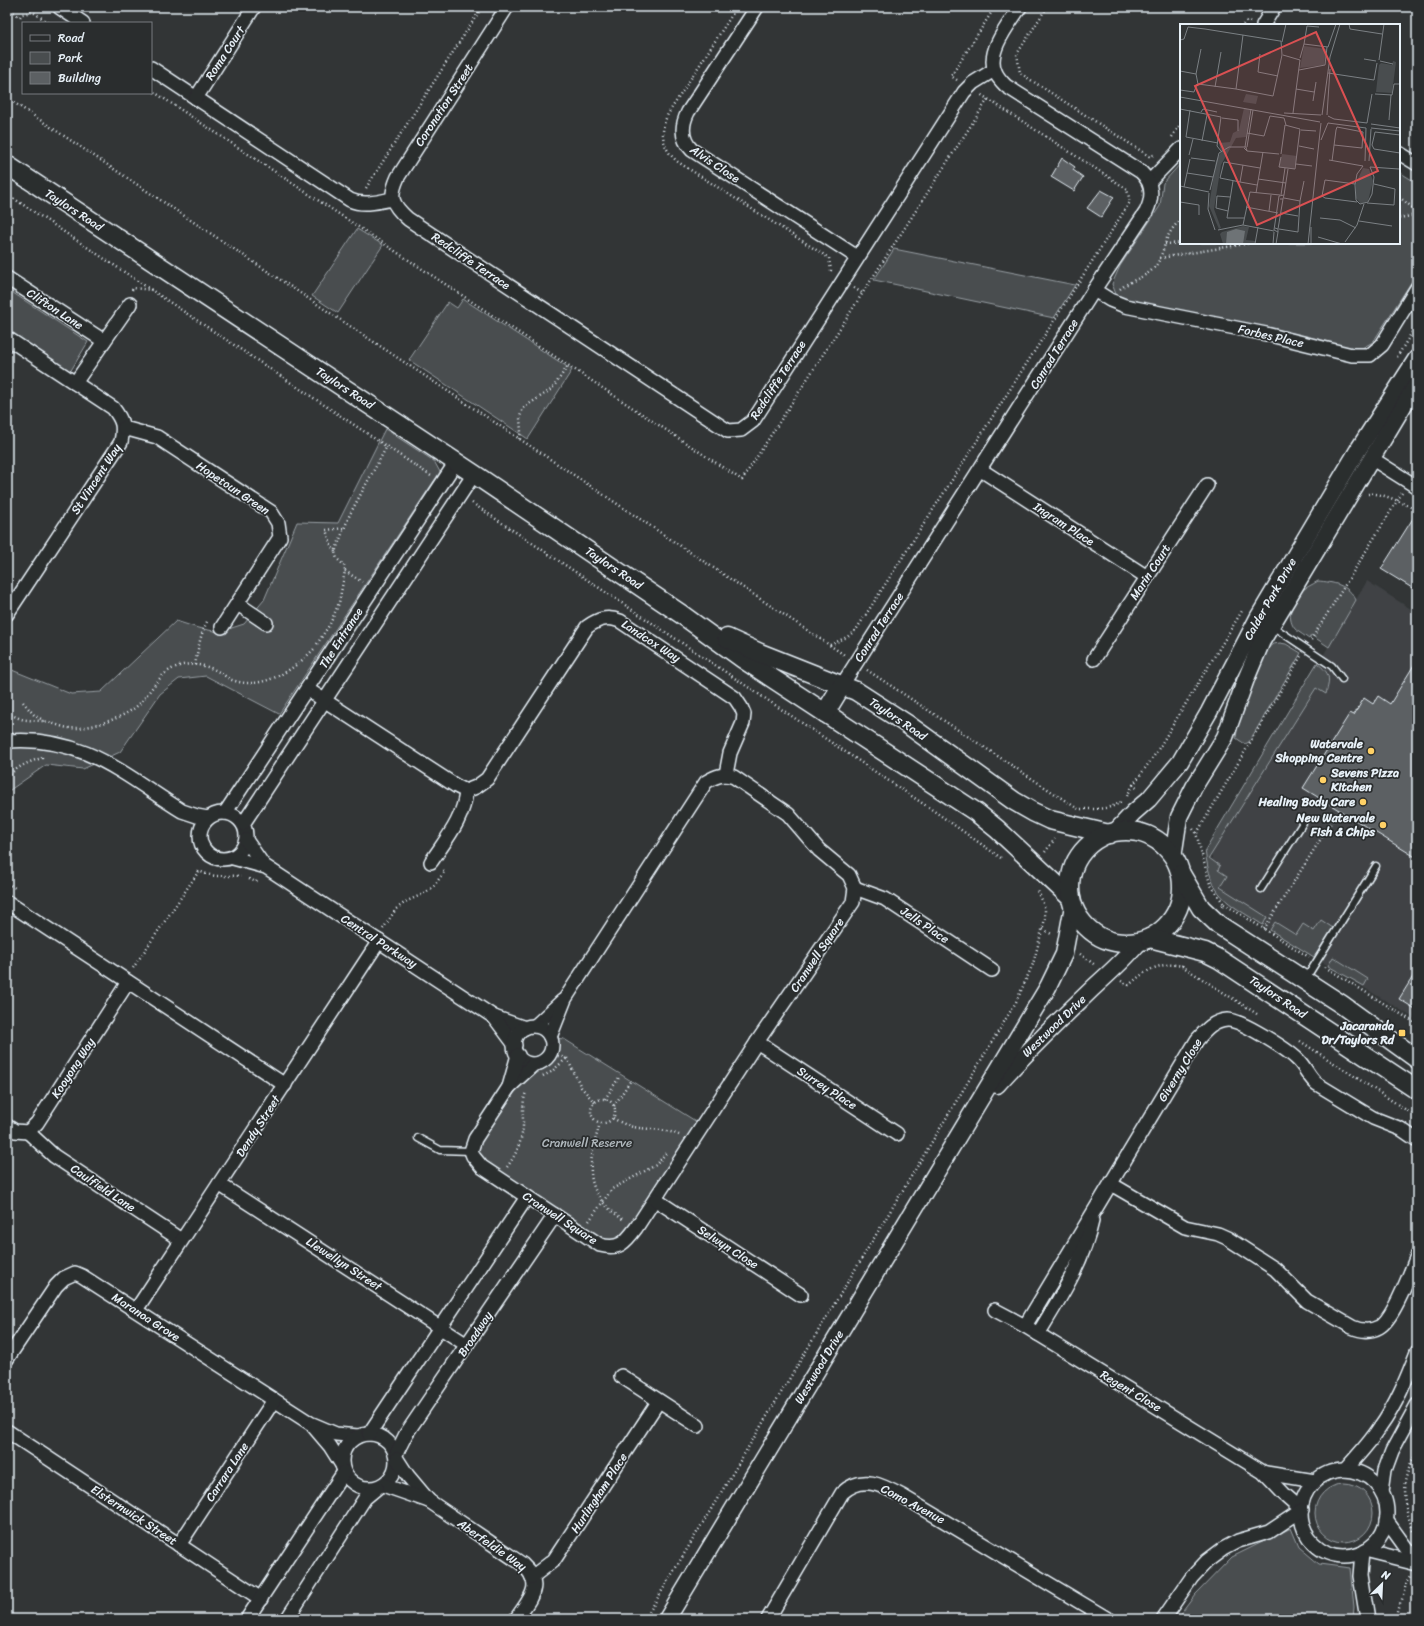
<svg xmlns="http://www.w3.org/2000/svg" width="1424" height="1626" font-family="Sriracha,sans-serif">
<rect width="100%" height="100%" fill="#323536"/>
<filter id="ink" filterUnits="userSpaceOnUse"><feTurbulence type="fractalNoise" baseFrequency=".025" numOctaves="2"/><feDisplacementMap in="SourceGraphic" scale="8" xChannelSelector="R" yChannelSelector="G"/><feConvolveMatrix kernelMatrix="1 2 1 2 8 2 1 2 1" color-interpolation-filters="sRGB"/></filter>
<g filter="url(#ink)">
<polygon fill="#3f4244" points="1367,581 1417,613 1417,1020 1227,904 1209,849"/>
<g fill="#494d4f" stroke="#989fa4">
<polygon points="1181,163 1181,243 1399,243 1399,172 1417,183 1417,273 1373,342 1360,349 1348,350 1122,302 1116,294 1112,284 1120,266 1160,206 1163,183"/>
<polygon points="357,229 383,245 338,313 312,296"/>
<polygon points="894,249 1075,285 1054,318 874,280"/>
<polygon points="7,289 88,342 70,372 7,331"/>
<polygon points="463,299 572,370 528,439 409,360 448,302 457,308"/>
<polygon points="385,429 434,461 440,472 279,714 206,676 179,679 160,694 120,752 83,769 46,765 10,790 7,794 7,668 71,694 101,692 176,621 198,628 219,632 244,624 264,600 297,522 338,523"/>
<path d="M 1318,581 C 1333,582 1349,585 1356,600 L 1329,647 L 1311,635 L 1309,639 C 1305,636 1300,633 1296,630 C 1286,620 1291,603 1299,593 C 1304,588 1312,585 1318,581 Z"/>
<polygon points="1280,643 1286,644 1301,653 1249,742 1245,744 1236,738 1238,724 1264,651 1273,644"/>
<path d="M 1317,663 C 1331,674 1330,678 1326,694 L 1316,688 L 1209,858 L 1220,866 L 1218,870 L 1227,876 L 1220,887 L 1267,917 L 1263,925 C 1225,901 1211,898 1205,850 Z"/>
<polygon points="1321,920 1333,928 1314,957 1270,930 1275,922 1296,935 1303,924 1314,931"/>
<polygon points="1333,957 1368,979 1364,986 1328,966"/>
<polygon points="555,1038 564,1039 697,1122 625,1233 611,1242 597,1241 485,1167 478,1156 480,1143 522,1082 547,1067 554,1059 557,1049"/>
<circle cx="1344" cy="1513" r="29"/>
<polygon points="1291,1528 1299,1547 1319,1564 1350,1568 1354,1607 1353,1619 1177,1619 1195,1595 1232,1557"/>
</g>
<g fill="#5c6063" stroke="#e8f1f8">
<polygon points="1062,158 1075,167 1073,170 1083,177 1074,191 1051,177"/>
<polygon points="1101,190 1114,197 1101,217 1087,208"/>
<polygon points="1417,512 1417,591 1381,569"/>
<polygon points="1417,660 1417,858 1303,788 1350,713 1354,715 1364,698 1373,704 1378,696 1390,704"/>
<polygon points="1417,970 1417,1010 1399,999"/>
</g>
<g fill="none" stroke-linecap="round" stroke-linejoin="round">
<g stroke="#e8f1f8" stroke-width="9">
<g id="service">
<polyline points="1272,626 1332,666 1342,679"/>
<polyline points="1261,889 1304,821"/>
<polyline points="1305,980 1376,866"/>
<polyline points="418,1138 440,1150 471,1151"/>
</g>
</g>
<g stroke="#e8f1f8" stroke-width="16">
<g id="minor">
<polyline points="59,7 83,23"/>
<path d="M 507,7 L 398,177 C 389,197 391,204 408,219 L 728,431 L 741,430 L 753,421 L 964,92 L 973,83 L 994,70"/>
<path d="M 757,7 L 688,112 C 681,126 681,139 692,150 L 857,257"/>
<polyline points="1263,25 1274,7"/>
<path d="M 151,68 L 350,200 C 363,206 378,202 392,199"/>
<polyline points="196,98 254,7"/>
<polyline points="1399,153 1417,164"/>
<polyline points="1149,182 1181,149"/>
<polyline points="7,278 104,341"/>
<polyline points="1094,290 1110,300 1125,306 1266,334 1352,355 1370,355 1382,345 1417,288"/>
<path d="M 7,338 L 113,408 C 123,421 124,426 121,442 L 7,614"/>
<polyline points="75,383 130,304"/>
<polyline points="124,428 157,437 271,512 278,523 280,537 222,627"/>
<polyline points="1371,458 1417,487"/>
<polyline points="981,470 1147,577"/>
<polyline points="238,604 266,623"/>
<polyline points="1094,659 1207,485"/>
<path d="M 842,685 L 1094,290 L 1146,212 C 1153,198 1153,183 1141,172 L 1006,86 C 1002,82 997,77 995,71 C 986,51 1010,23 1020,7"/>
<path d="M 307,689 L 456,786 L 466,791 L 476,787 L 487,779 L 587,627 C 598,619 607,616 620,621 L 735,698 L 741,707 L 744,714 L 743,723 L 730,753 L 726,774"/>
<path d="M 7,741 C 82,735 123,774 182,811 L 197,816 L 208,818"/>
<circle cx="223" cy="836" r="23"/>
<polyline points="225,813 456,462"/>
<polyline points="243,824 474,474"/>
<polyline points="246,840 264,866"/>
<polyline points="233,858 266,867 494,1017 525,1028"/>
<path d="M 431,862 C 446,839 464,819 466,791"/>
<polyline points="855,888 885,899 992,970"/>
<polyline points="7,902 285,1085"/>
<polyline points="494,1017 515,1045"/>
<polyline points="535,1026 562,1001"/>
<circle cx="533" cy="1045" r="19"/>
<polyline points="757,1042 897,1134"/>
<path d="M 534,1064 L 509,1087 L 475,1139 L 471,1151 L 473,1156 L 482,1167 L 600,1245 C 619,1250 625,1243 636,1228 L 757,1042 L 853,902 L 855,888 L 849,875 L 819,850 L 788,814 L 734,777 C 723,773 716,776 706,782 L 565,999 L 550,1037"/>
<polyline points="509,1087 518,1055"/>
<polyline points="7,1126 15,1131 28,1132 37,1123 128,982"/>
<polyline points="28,1132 54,1156 181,1240"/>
<polyline points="219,1184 467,1345"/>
<path d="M 1111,1184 L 1185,1227 L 1218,1234 L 1227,1238 L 1275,1269 L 1307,1301 L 1352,1327 C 1361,1331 1370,1332 1379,1327 C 1394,1319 1410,1273 1417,1256"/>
<polyline points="656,1200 801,1295"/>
<polyline points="136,1310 379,941"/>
<polyline points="995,1310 1025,1326 1263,1472 1284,1494 1301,1509"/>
<path d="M 1025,1326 L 1197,1040 C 1205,1031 1213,1021 1227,1020 C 1240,1019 1288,1050 1298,1060 C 1306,1068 1309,1078 1317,1084 L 1373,1118 L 1401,1129 L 1417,1140"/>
<path d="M 1038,1334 C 1060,1298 1083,1263 1092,1221"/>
<polyline points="7,1359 56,1286 64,1278 75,1273 82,1276 310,1423 336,1434 358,1436"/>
<polyline points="621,1376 698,1426"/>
<polyline points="313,1426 330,1446 342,1465"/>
<polyline points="7,1431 261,1599"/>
<circle cx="369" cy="1461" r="27"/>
<polyline points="369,1434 527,1197"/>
<polyline points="396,1454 406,1434 555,1215"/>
<path d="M 397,1459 L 408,1476 L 429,1501 L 522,1564 C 545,1585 530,1598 516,1619"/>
<path d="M 1345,1470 C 1357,1456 1370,1443 1380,1427 C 1396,1405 1407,1378 1417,1352"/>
<circle cx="1344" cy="1513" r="43"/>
<polyline points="1266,1473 1315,1481"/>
<polyline points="383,1485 429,1501"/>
<polyline points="1382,1492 1385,1470 1392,1451 1417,1405"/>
<polyline points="1386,1520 1417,1563"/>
<polyline points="179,1545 274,1400"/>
<polyline points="1365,1550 1417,1563"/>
<polyline points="1362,1552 1360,1576 1367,1619"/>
<polyline points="532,1577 554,1560 658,1402"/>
<polyline points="247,1619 344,1472"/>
<polyline points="287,1619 365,1498 377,1488"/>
<path d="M 768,1619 L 842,1493 C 863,1474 882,1485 904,1497 L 1108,1619"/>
<polyline points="1163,1619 1192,1577 1207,1561 1223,1549 1238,1541 1269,1532 1302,1510"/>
</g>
</g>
<g stroke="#e8f1f8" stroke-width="19">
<g id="tertiary">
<polyline points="1115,832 1133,813 1149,799 1180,762 1209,712 1259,616 1358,450 1417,358"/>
<polyline points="1173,857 1179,817 1194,787 1225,737 1246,679 1262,641 1417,383"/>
<path d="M 997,1085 C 1027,1051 1060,1020 1092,989 C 1109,973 1126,959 1140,941"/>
<polyline points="667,1619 1048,987 1064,954 1073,906"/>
</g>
</g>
<g stroke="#e8f1f8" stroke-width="21">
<g id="secondary">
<polyline points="7,165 474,474 681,614 743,659 976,812 997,829 1071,898"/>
<polyline points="727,638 760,653 856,691 907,724 1014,801 1033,812 1050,820 1109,834"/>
<polyline points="825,713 842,685"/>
<circle cx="1126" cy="887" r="56"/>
<polyline points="1181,874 1201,908 1219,925 1341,1004 1417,1059"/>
<polyline points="1150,938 1205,952 1219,959 1417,1090"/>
</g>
</g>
<g stroke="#e8f1f8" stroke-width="2.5" stroke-dasharray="1 3" stroke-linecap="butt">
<path d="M 737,7 L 668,114 C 659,132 662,149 678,162 L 829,258 L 831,270 L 830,272"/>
<polyline points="1047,7 1017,54 1020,73 1149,156 1154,155"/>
<polyline points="7,8 20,17 22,14 33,12 49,23"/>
<polyline points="1243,25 1247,21 1251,22"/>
<polyline points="957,80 951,76 995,7"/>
<polyline points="151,90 742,480 988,99"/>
<polyline points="7,98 846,656"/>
<polyline points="1172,137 1181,123"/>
<polyline points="366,188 482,7"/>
<polyline points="7,194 431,476"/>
<polyline points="1399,197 1417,211"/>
<polyline points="1399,218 1417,215"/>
<polyline points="1165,244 1188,243"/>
<polyline points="1160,258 1251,243"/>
<polyline points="854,288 862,293"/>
<path d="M 1120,289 C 1130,280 1145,278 1154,268 C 1162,259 1163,247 1168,236 C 1171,230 1176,224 1181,219"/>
<polyline points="132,290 133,288 152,290"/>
<polyline points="1397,357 1417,324"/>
<polyline points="519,439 521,433 520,417 523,408 552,389 568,366"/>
<path d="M 1368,494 C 1383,492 1404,504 1417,510"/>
<polyline points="472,503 934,811 1001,858"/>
<polyline points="335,552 331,545 326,530 345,528"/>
<polyline points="345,571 362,582"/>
<polyline points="1311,640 1402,493"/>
<polyline points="317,644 330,624 339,603 345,571 344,565 337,559 335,552 350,514 387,446"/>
<polyline points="830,645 847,637 856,630 1130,202 1127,189 980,94"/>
<path d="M 195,665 C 198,650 200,634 208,620"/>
<polyline points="867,670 1078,809"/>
<polyline points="23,702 35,716 45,721"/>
<path d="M 7,713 C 12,715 16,717 21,719 C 30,721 39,720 48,722 C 55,724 62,727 69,728 C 88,730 129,717 141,702 C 154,687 162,669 183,665 C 194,663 209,666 219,672 C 223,674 227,678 232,680 C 263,691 294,670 315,648"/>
<path d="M 7,777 C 17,767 28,762 42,758 L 42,756"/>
<polyline points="1133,785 1154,756 1242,611"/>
<polyline points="1127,796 1133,785 1138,789"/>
<path d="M 1081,809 C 1095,809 1109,810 1121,802"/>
<polyline points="1193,829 1196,833 1210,884 1224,904 1222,906"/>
<polyline points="1197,833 1301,656"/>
<polyline points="1045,852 1055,839"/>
<polyline points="249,879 256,882 258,879"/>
<polyline points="7,883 15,888"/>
<polyline points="1224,904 1309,957"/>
<polyline points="383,929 396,909 407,901 421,895 433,887 445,871 442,869"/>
<polyline points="1043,929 1053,935"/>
<polyline points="1264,929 1339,810"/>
<polyline points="1080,954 1095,965"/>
<polyline points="1182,966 1257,1014"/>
<polyline points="1325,967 1417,1024"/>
<path d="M 133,968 L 199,871 C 217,879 223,875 241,876"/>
<path d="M 1121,981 L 1129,985 C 1145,971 1160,961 1182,966 L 1183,963"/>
<polyline points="1300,1041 1417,1117"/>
<polyline points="550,1054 566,1058"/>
<polyline points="567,1058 581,1087 595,1103"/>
<polyline points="543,1076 551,1072 567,1058"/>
<polyline points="605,1099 620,1076"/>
<circle cx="603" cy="1111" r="12"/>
<polyline points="614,1106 631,1080"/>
<path d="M 613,1118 C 619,1122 626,1125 633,1127 C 649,1130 664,1128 679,1135"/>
<path d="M 600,1123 C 588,1165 581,1192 624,1220"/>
<path d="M 507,1167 C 516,1155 522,1141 523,1126 C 523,1114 522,1104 526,1092"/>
<polyline points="589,1221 612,1189 656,1165 666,1153"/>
<path d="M 1413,1531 C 1402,1497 1399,1485 1417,1452"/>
<polyline points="645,1619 1016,1002 1033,964 1045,919 1045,910 1042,900 1038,891"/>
<polyline points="1139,1619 1141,1617 1144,1619"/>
<polyline points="1397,1619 1406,1584 1411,1576"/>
</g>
<use href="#service" stroke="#2a2d2e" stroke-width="6"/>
<use href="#minor" stroke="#2a2d2e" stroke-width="13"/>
<use href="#tertiary" stroke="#2a2d2e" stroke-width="16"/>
<use href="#secondary" stroke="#2a2d2e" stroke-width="18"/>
</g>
</g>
<g fill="#ffd166" stroke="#2a2d2e" stroke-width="1.5">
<circle cx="1371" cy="751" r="4"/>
<circle cx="1323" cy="780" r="4"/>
<circle cx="1363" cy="802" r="4"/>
<circle cx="1383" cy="825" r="4"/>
<rect x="1398" y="1029" width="8" height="8" rx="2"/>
</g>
<g text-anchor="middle" stroke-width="3.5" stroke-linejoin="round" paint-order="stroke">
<g font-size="12" fill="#e8f1f8" stroke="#2a2d2e">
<text transform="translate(225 53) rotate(-57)" y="4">Roma Court</text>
<text transform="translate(444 105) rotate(-57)" y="4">Coronation Street</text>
<text transform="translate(715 164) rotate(34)" y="4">Alvis Close</text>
<text transform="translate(74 210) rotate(33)" y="4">Taylors Road</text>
<text transform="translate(471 261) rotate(34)" y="4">Redcliffe Terrace</text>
<text transform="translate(55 309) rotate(33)" y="4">Clifton Lane</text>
<text transform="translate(1271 336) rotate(13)" y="4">Forbes Place</text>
<text transform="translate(1054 354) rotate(-58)" y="4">Conrad Terrace</text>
<text transform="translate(778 380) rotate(-57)" y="4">Redcliffe Terrace</text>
<text transform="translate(345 388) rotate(33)" y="4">Taylors Road</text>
<text transform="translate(96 479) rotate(-57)" y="4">St Vincent Way</text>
<text transform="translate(233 488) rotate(34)" y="4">Hopetoun Green</text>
<text transform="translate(1064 524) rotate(33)" y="4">Ingram Place</text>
<text transform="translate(614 568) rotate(34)" y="4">Taylors Road</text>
<text transform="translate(1150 572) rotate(-57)" y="4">Marin Court</text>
<text transform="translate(1270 599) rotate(-60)" y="4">Calder Park Drive</text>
<text transform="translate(879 627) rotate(-57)" y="4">Conrad Terrace</text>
<text transform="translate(341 638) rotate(-57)" y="4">The Entrance</text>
<text transform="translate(651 641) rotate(33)" y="4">Landcox Way</text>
<text transform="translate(898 719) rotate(34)" y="4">Taylors Road</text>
<text transform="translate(925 925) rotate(34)" y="4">Jells Place</text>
<text transform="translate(379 941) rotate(33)" y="4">Central Parkway</text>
<text transform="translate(817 955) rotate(-56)" y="4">Cranwell Square</text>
<text transform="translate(1278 997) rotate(34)" y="4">Taylors Road</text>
<text transform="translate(1054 1026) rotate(-44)" y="4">Westwood Drive</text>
<text transform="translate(73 1068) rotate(-57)" y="4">Kooyong Way</text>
<text transform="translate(1180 1070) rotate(-58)" y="4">Giverny Close</text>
<text transform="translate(827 1088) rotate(33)" y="4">Surrey Place</text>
<text transform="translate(258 1126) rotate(-57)" y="4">Dendy Street</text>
<text transform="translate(103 1188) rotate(34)" y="4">Caulfield Lane</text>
<text transform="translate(560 1218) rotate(33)" y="4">Cranwell Square</text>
<text transform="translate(728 1247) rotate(33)" y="4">Selwyn Close</text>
<text transform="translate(344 1264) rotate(33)" y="4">Llewellyn Street</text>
<text transform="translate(146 1317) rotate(33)" y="4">Maranoa Grove</text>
<text transform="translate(475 1334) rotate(-56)" y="4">Broadway</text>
<text transform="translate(819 1367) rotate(-59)" y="4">Westwood Drive</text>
<text transform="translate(1131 1391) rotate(31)" y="4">Regent Close</text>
<text transform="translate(227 1472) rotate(-57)" y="4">Carrara Lane</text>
<text transform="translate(599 1493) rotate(-57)" y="4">Hurlingham Place</text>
<text transform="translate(913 1504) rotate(28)" y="4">Como Avenue</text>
<text transform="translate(134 1515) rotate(33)" y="4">Elsternwick Street</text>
<text transform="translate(492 1545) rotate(35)" y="4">Aberfeldie Way</text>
</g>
<g font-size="12" font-weight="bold" fill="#e8f1f8" stroke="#2a2d2e" text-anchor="end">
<text x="1363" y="748">Watervale<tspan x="1363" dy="14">Shopping Centre</tspan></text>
<text x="1331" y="777" text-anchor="start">Sevens Pizza<tspan x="1331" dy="14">Kitchen</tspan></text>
<text x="1355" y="806">Healing Body Care</text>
<text x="1375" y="822">New Watervale<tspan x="1375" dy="14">Fish &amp; Chips</tspan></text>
<text x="1394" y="1030">Jacaranda<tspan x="1394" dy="14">Dr/Taylors Rd</tspan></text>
</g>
<g font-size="12" fill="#b0b8bd" stroke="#2a2d2e">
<text x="587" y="1147">Cranwell Reserve</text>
</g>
</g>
<g transform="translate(1180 24)">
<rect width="220" height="220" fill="#323536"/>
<path d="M 124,22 L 146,25 L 144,41 L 120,44 ZM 213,37 L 216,38 L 212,69 L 196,68 L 199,41 L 201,39 L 212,41 ZM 66,70 L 78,72 L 76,80 L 63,78 ZM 64,84 L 70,86 L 66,113 L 56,114 L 41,141 L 34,185 L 41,204 L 39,205 L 29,182 L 36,137 L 41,128 L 39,119 L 50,118 L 53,109 L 59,106 ZM 102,130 L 117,132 L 114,145 L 99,143 ZM 183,144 L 189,145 L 193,157 L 188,177 L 181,180 L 176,174 L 176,159 ZM 63,202 L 69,203 L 66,216 L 75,217 L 75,220 L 43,220 L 40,210 L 42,208 Z" fill="#494d4f"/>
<path d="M 56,205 L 65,207 L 63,220 L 46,220 L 47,208 Z" fill="#6e7376"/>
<path fill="none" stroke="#7b8084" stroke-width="1" d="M 169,0 L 170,5 L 202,10M 0,16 L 4,15 L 8,3 L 25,5 L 100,17 L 101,17 L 102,31 L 93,72 L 56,65 L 63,11M 102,18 L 106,0M 124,20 L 127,2 L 139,3M 80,30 L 78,48 L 98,52M 103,31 L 120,36 L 113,89M 120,34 L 124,20 L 148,23 L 156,0M 184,35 L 196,37M 199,36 L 204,0M 200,37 L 213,40M 119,46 L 145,41 L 147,23M 0,47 L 16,50 L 18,60 L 56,65M 148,49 L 194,56 L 197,39M 16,50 L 21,25M 35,63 L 41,28M 116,65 L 134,68M 0,66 L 14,68 L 17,60M 195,70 L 212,71 L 214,60 L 220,60M 0,73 L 140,98M 133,77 L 136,58M 0,85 L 41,93 L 37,122 L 41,127M 10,86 L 6,113 L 38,119M 21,88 L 23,85 L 37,88M 104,89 L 141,91M 142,91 L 150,33 L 160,0M 147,91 L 150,45M 148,92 L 154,95 L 187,99M 42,94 L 58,96 L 58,107M 209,96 L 211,71M 148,99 L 186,104M 187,99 L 192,70M 191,100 L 220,104M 191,104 L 220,107M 121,106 L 136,107M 67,109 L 84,112 L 90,92 L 104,94 L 106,101M 220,111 L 195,108 L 192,121 L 194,125 L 220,129M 141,116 L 148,99M 22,117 L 27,91M 119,122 L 134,125M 65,123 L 71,85M 67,123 L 73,86M 67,127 L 99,130M 9,131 L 13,115M 101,133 L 99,143 L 115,145 L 120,105 L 105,101 L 101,130M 11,134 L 35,137M 149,136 L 183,142M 152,137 L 156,106 L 157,103 L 183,108 L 182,124 L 154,121M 185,137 L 186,104M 189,137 L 191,105M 116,140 L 132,142M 63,141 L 60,158 L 40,154 L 44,138 L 80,144M 183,142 L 177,150 L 175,161 L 176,176 L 180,180 L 188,178 L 192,170 L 194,153 L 190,143M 190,143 L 219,145M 7,149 L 33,153M 78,155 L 106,159M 53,157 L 47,194 L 64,194M 60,158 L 77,161M 175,160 L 145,156 L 142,172 L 145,174 L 177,178M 0,162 L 29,168M 4,163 L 10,135M 30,166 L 39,129 L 49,123 L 66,123 L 67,127 L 64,124M 29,169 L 28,185 L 35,206M 76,169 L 83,128M 101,171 L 105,144M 104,171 L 108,145M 120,177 L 124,157M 0,178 L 19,181 L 19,191M 187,179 L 214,181 L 215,165 L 194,160M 66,183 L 98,189M 48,187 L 36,184 L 37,172 L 50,173M 89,187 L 91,171M 101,189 L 118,192M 140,194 L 160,196 L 176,204M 179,197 L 212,202M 63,201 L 70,168 L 100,171M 95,204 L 98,205 L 98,208 L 94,206 L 99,172 L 104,171 L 103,175 L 100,175M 98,205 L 103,175M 99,205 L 118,208 L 120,177 L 104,174M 38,206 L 63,201 L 94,207M 138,213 L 162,220M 165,218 L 177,201 L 184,180M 75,220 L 78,203M 93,220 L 94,208M 96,220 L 98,208M 128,220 L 141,99M 131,220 L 131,203M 187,220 L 200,220"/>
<path fill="#da5052" fill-opacity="0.15" stroke="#da5052" stroke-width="2" d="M 136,8 L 198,147 L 77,201 L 15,62 Z"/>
<rect width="220" height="220" fill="none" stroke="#e8f1f8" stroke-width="2"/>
</g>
<rect width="1424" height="1626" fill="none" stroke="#2a2d2e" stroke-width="24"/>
<rect x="12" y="12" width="1400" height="1602" fill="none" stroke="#e8f1f8" stroke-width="1.5" filter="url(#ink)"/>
<rect x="22" y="22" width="130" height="72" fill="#2a2d2e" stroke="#767b7f"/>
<rect x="30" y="35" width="20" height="6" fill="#2a2d2e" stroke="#767b7f"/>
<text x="58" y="42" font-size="12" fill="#e8f1f8">Road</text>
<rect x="30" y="52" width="20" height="12" fill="#494d4f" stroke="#767b7f"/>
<text x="58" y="62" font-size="12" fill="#e8f1f8">Park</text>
<rect x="30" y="72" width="20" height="12" fill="#5c6063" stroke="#767b7f"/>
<text x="58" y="82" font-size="12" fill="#e8f1f8">Building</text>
<g transform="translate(1382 1584) rotate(24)" stroke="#2a2d2e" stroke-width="3" paint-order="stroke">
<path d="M0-3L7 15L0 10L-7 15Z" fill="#e8f1f8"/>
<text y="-6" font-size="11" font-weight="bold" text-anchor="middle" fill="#e8f1f8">N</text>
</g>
</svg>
